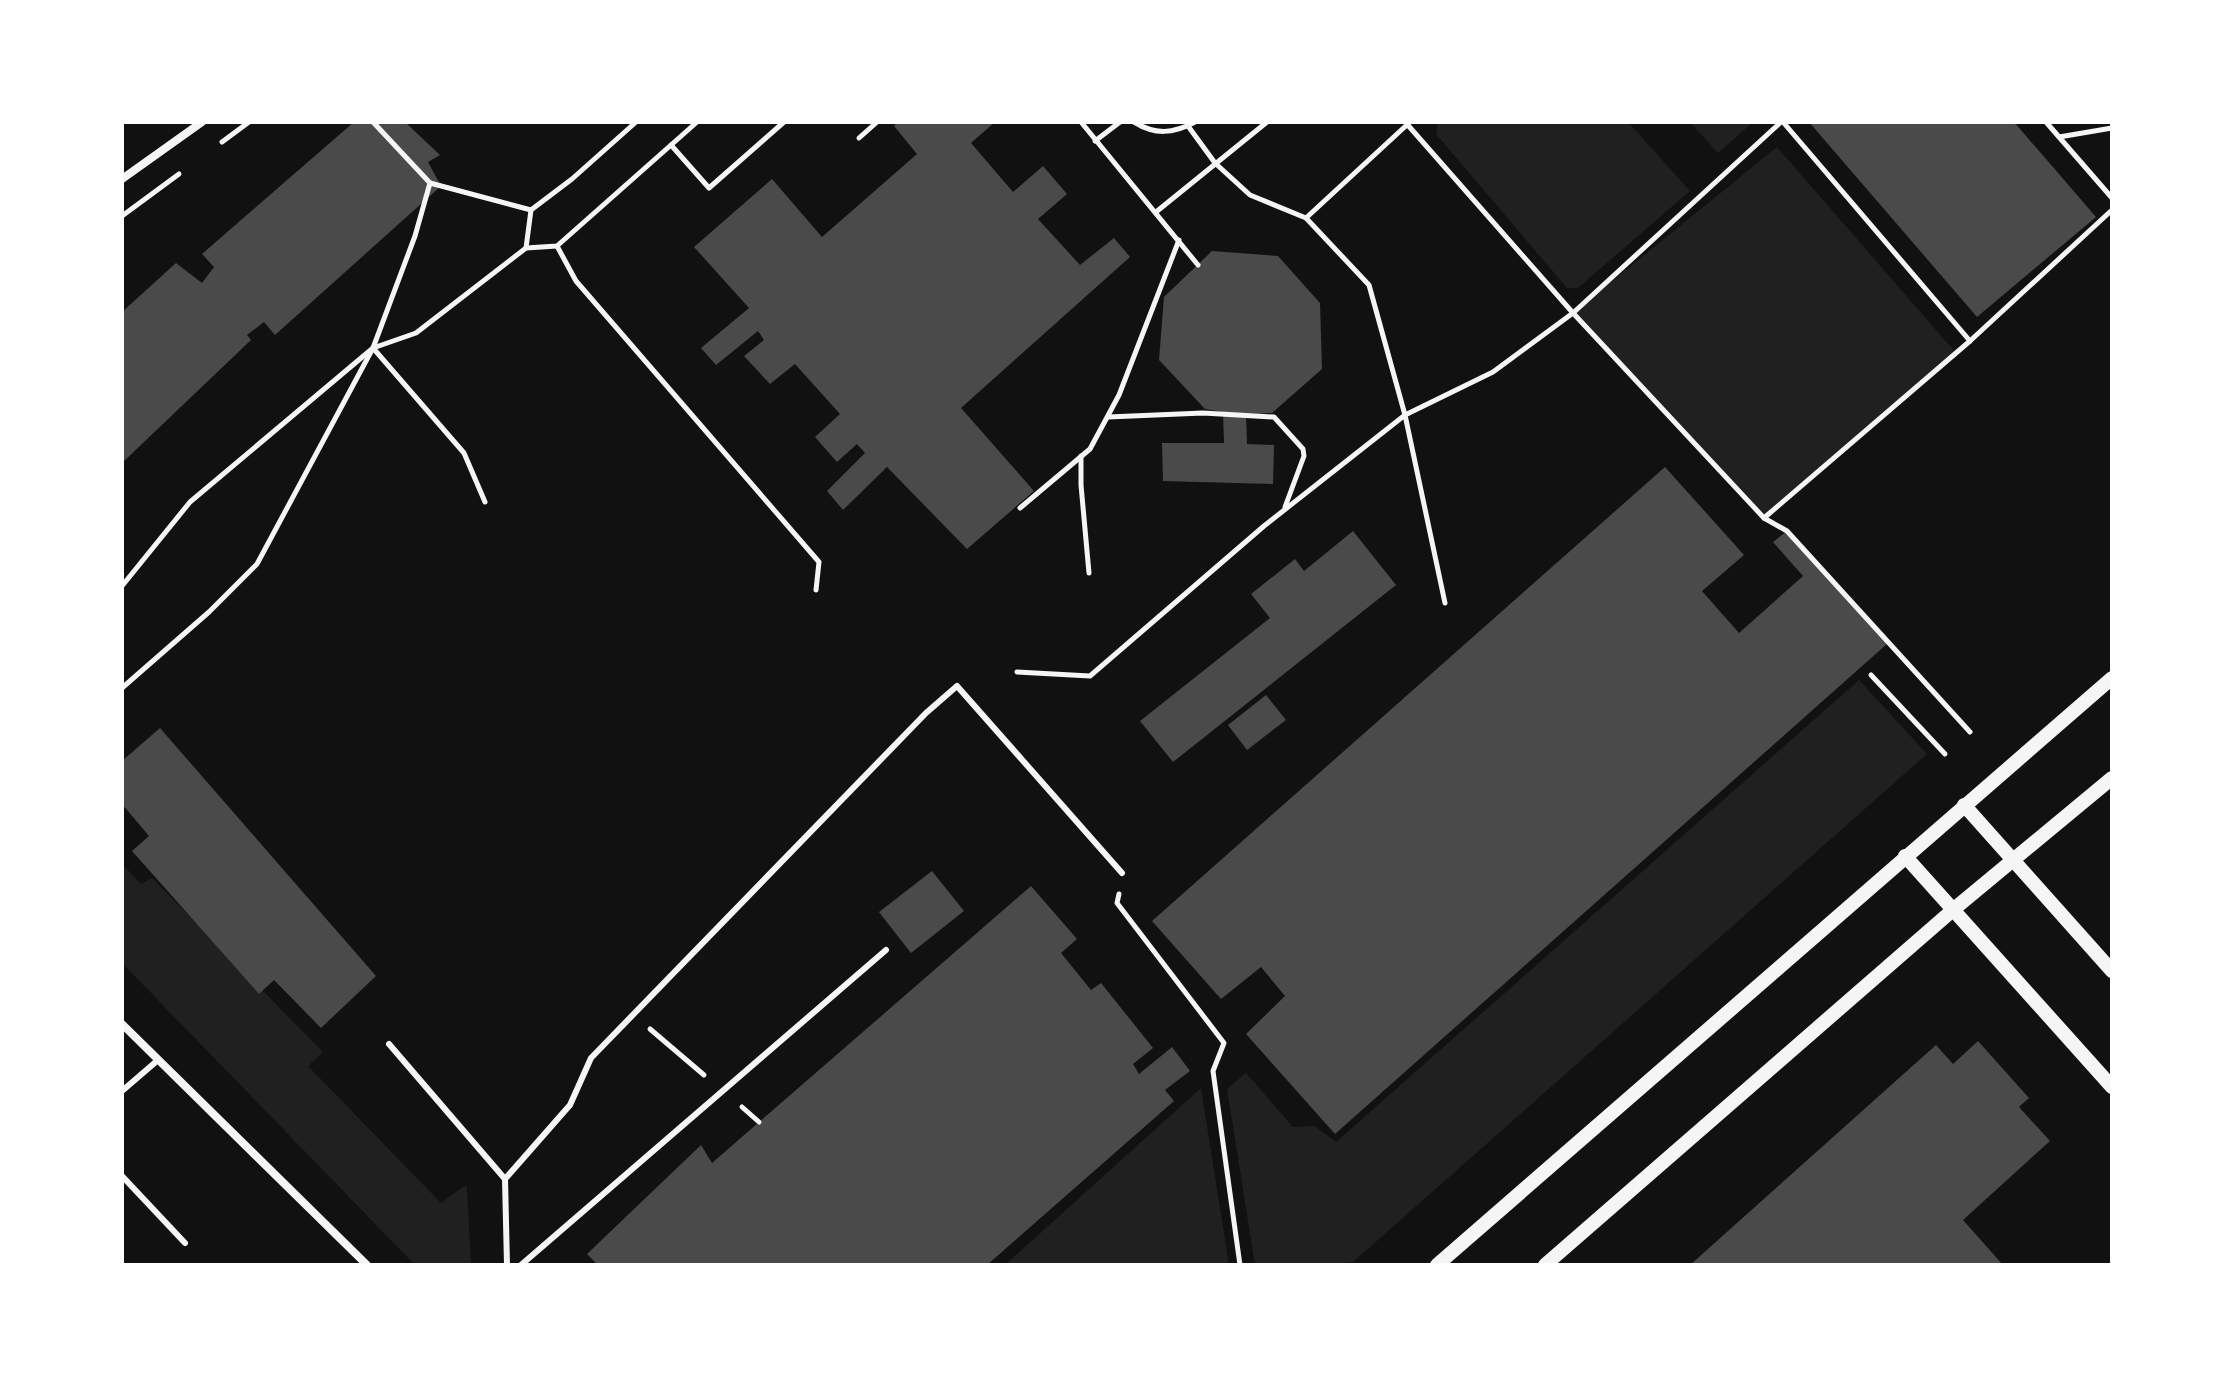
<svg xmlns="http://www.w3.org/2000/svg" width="2234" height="1387" font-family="Helvetica,sans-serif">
<rect width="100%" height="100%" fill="#111"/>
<g fill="#202020">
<polygon points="1438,122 1628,122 1690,191 1578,288 1567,288 1436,134"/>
<polygon points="1690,122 1753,122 1718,153"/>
<polygon points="1777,147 1956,353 1764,518 1573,313"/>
<polygon points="1859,680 1927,754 1353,1262 1322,1265 1255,1265 1227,1089 1246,1073 1293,1127 1315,1126 1336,1142"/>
<polygon points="122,864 141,884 152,878 323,1052 308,1066 441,1203 464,1186 467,1187 471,1265 415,1265 122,963"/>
<polygon points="1201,1088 1229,1265 1005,1265"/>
</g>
<g fill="#4a4a4a">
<polygon points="354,122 405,122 440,155 428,162 441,186 275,335 264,322 247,335 251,340 122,463 122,312 176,263 202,283 214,267 202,254"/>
<polygon points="898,122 995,122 971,143 1013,192 1043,166 1067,194 1038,219 1080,265 1114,238 1130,257 961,408 1034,491 967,549 887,467 843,510 827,491 865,453 857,444 837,462 815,437 840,414 795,364 770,384 744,356 764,340 758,331 716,365 701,348 749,308 694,247 772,179 822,237 917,154 894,126"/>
<polygon points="1809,122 2014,122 2096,217 1977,317"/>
<polygon points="1212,251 1278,256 1320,303 1322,369 1272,413 1246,414 1247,444 1274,445 1273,484 1163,481 1162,443 1224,443 1223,412 1205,409 1159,360 1164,297"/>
<polygon points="1665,467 1744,555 1702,591 1739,633 1803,576 1773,542 1787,531 1888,643 1335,1134 1246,1034 1285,996 1261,967 1221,999 1152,921"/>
<polygon points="1353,531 1396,585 1173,762 1140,721 1270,618 1251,594 1295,559 1304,571"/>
<polygon points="1266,695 1286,720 1247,750 1228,725"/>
<polygon points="160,728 376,976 321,1028 274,980 259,994 132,851 149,836 122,804 122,761"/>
<polygon points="932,871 964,911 911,953 879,912"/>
<polygon points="1031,886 1077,939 1061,953 1091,990 1101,983 1153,1048 1133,1064 1139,1074 1172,1047 1190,1071 1165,1090 1174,1101 987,1265 593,1265 596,1263 587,1254 701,1145 712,1163"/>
<polygon points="1978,1041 2029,1098 2019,1107 2050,1141 1963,1220 2003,1265 1690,1265 1936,1045 1953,1064"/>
</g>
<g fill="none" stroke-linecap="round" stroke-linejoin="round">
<g stroke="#f5f5f5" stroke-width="5">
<polyline points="373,122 430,183"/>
<polyline points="1081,122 1198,265"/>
<path d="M 1134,122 C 1155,135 1173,134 1195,122"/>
<polyline points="1410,122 1306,218 1369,285 1405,415 1493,372 1573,313 1781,122"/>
<polyline points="1783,122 1970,341"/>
<polyline points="2046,122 2112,198"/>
<polyline points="1406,123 1573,313 1764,518 1787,531 1970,732"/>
<polyline points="1188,126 1215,163 1250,195 1306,218"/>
<polyline points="2059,137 2112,128"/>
<polyline points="859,138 877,122"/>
<polyline points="1095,141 1120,122"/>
<polyline points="222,142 249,122"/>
<polyline points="671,145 709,188 784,122"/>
<polyline points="1156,212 1267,122"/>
<polyline points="122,216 179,174"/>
<polyline points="557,246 576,281 819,562 816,590"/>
<polyline points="526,248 557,246 697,122"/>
<polyline points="373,348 464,453 485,502"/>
<polyline points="1108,417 1203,413 1274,417 1303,449 1304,456 1285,507"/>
<polyline points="1081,456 1081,485 1089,573"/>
<polyline points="1020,508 1090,449 1119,395 1179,240"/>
<polyline points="1764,518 1970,341 2112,210"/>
<polyline points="122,586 190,502 373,348 416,333 526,248 531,210 572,179 636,122"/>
<polyline points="1017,672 1090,676 1264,526 1405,415 1445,603"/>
<polyline points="1871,675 1945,754"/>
<polyline points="122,688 209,612 257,564 373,348 415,236 430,183 531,210"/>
<polyline points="1119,894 1117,903 1224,1043 1213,1071 1240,1265"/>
<polyline points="650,1029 704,1075"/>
<polyline points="742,1107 759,1122"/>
</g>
<g stroke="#f5f5f5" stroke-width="6">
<polyline points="389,1044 505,1179 507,1265"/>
<polyline points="122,1091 158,1060"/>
<polyline points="122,1176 185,1243"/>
<polyline points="505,1179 570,1105 591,1058 926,713 957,686 1122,873"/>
<polyline points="521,1265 886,950"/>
</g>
<g stroke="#f5f5f5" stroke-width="8">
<polyline points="122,179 202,122"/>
<polyline points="122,1024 367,1265"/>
</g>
<g stroke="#f5f5f5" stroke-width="14">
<polyline points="1964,805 2112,971"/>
<polyline points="1905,856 2112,1087"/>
<polyline points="1437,1265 2112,678"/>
<polyline points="1545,1265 1954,909 2112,778"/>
</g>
</g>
<rect width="2234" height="1387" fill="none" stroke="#ffffff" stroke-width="248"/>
</svg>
